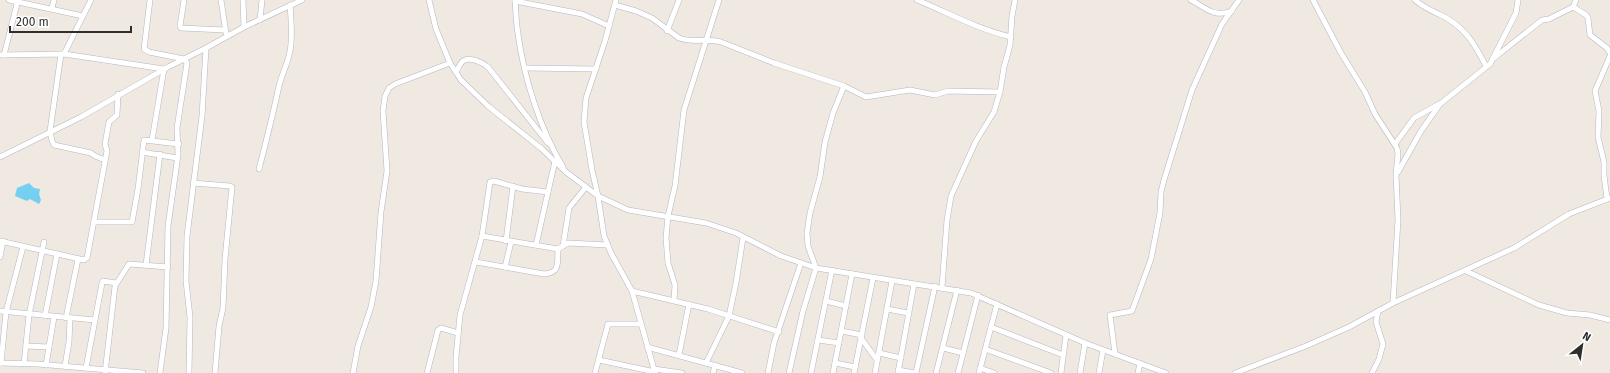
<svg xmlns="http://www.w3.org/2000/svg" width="1610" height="373" font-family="'Fira Sans',sans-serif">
<rect width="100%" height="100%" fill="#efe9e1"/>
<polygon fill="#75cff0" points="29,183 34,188 40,189 39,194 41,200 39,204 30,199 27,201 15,196 17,188"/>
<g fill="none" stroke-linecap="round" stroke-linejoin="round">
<g stroke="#b4b7c1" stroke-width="6">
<g id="minor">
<polyline points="9,0 83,16"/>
<polyline points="150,0 144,49 149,52 184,59 187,63 177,128 178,155 168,226 166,328 160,373"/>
<polyline points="184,0 180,26 181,28 225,30"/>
<polyline points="221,0 226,33"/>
<polyline points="243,0 244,27"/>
<polyline points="429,0 436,29 450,63 461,80 488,106 542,149 566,172 598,196 604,236 611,253 632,291 655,373"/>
<path d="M 515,0 C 516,11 516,22 518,34 C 524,78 540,129 563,167"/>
<polyline points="616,0 605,41 586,98 584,122 592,170 598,196 628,210 706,223 736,233 781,256 816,268 971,293 1085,343 1166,373"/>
<path d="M 917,0 C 949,13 977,29 1011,37"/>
<path d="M 1191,0 C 1206,8 1214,18 1232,11"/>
<polyline points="1313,0 1341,53 1365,92 1375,114 1397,148 1398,154 1396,174 1398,220 1393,303"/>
<path d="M 1415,0 C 1424,8 1434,12 1445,17 C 1467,30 1475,45 1486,66"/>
<polyline points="1576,0 1573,7 1586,15 1588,18 1590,35 1607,48 1610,53"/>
<polyline points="515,1 582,14 609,26"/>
<path d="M 615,5 L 636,11 L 652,18 L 679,38 C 692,43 707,38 721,42 L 774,63 L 844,86 L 866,97 L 910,90 L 935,95 L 948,91 L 1000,92"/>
<polyline points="52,8 54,0"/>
<polyline points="260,20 262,0"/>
<polyline points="667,31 679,0"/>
<polyline points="61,54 50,131 52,141 54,145 91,153 95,156 105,160"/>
<polyline points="64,54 91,0"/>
<polyline points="0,55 64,54 164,69 152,140"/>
<polyline points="4,55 18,0"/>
<polyline points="1494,58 1542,20 1549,19 1573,7"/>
<polyline points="525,68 596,69"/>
<path d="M 456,72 C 458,69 460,63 463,61 C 470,56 483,63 488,67 L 548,143"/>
<polyline points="1395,144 1414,118 1439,104"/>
<polyline points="142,152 177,158"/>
<polyline points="0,157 81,117 168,67 206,48 244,27 302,0"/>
<path d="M 259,169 C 266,142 273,114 279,86 C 282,74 288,63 290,51 C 293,36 291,20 290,5"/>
<polyline points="1398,172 1421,131 1440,104 1490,64 1516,13 1518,0"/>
<polyline points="193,183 230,186 232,187 225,259 223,308 219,326 215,373"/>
<polyline points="1607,199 1604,175 1604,162 1598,137 1599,111 1595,91 1610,56"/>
<polyline points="94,222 132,222 138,189 144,140 179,144"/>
<polyline points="482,236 558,249 568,243 608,245"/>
<polyline points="0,241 84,260 87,258 107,151 105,144 109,122 117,115 118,94"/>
<polyline points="506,241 513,186"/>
<polyline points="536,245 555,161"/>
<polyline points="563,246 569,208 586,187"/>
<polyline points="0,257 3,241"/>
<path d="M 476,262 L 544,274 C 561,273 557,262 558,249"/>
<polyline points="146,265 160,154"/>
<polyline points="505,267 511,242"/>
<polyline points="1466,271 1539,305 1567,313 1590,315 1610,320"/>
<polyline points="942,287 947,220 951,196 976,141 994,112 1000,92 1004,67 1010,45 1012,16 1015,0"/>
<polyline points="632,291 708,309 779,332"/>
<polyline points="674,300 675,285 668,263 666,238 668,216 675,186 684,110 719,0"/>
<polyline points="826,301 846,306"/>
<polyline points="887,309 908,313"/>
<polyline points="0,311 95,320"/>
<polyline points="45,316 57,254"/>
<polyline points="66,318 78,259"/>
<polyline points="991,327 1063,355"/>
<polyline points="841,331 862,335"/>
<polyline points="861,338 877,360"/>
<polyline points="818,340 839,343"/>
<polyline points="26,346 49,347"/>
<polyline points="647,347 742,373"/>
<polyline points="943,348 963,353"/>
<polyline points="985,349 1051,373"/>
<polyline points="879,353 901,358"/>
<polyline points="1115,354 1110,315 1132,311 1151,259 1160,213 1161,192 1164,180 1192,90 1222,24 1239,0"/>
<polyline points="679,355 689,304"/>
<polyline points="599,360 655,372"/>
<polyline points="0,363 38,364 143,373"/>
<polyline points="1,363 6,312 23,247"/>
<polyline points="706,363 729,316 736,283 743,238"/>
<polyline points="835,363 855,367"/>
<polyline points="24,364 29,315 44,242"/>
<polyline points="46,365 54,317"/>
<polyline points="65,366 69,342 70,318"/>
<polyline points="86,368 102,283 103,281 116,283"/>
<polyline points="980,368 994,373"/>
<polyline points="654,369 682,373"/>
<polyline points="898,370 915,373"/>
<polyline points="105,373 115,286 129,264 168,267"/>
<polyline points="189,373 190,317 186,281 187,236 202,116 206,48"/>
<polyline points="353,373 358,346 371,307 376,281 381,212 387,171 383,111 385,96 389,88 395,84 450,63"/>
<polyline points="427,373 438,330 441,328 458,333"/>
<polyline points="456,373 456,357 460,315 482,236 490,182 494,181 522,189 548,192"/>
<polyline points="595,373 608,324 640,324"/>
<polyline points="713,373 715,365"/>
<polyline points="768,373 774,343 801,263"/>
<polyline points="789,373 803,311 816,268 808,246 807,233 810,213 820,177 825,142 833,113 844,86"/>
<polyline points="811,373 832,270"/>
<polyline points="833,373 852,274"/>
<polyline points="854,373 873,278"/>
<polyline points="875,373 892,281"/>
<polyline points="898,373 914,284"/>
<polyline points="916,373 935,286"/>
<polyline points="936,373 957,290"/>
<polyline points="958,373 978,295"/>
<polyline points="979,373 997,304"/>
<polyline points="1061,373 1066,335"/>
<polyline points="1080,373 1085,343"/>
<polyline points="1099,373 1103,350"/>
<polyline points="1138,373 1140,363"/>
<polyline points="1235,373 1306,346 1349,327 1393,303 1514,248 1569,214 1610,198"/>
<polyline points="1372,373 1379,359 1383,344 1376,322 1378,311"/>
</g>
</g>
<use href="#minor" stroke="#fff" stroke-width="5"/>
</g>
<g transform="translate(1582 345) rotate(30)" stroke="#ffffff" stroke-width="3" paint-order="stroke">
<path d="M0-3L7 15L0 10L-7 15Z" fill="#2e2e2e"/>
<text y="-6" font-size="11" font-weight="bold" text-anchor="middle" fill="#2e2e2e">N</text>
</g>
<path d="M10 26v6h121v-6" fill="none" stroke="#2e2e2e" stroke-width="2"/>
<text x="16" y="26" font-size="12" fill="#2e2e2e" stroke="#ffffff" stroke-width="3" paint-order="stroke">200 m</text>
</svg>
